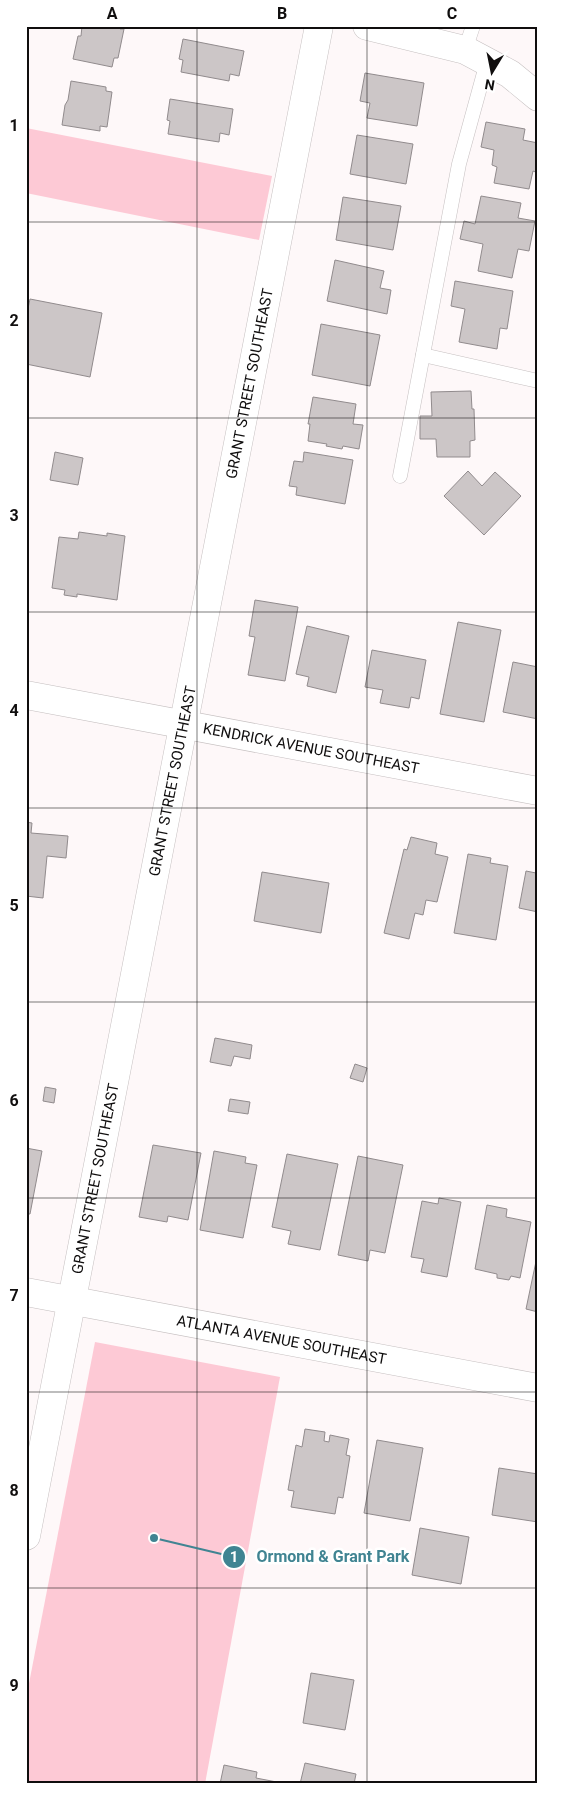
<svg xmlns="http://www.w3.org/2000/svg" width="564" height="1810" font-family="Roboto,sans-serif">
<rect width="100%" height="100%" fill="#fef8f9"/>
<g fill="#fdc9d5">
<polygon points="26,128 272,176 259,240 26,193"/>
<polygon points="95,1342 280,1377 205,1784 26,1784 26,1699"/>
</g>
<g fill="#ccc6c7" stroke="#918b8d">
<polygon points="82,26 121,26 120,29 124,29 118,58 114,58 112,67 73,59 78,36 81,36"/>
<polygon points="183,39 244,51 239,76 230,74 229,81 181,72 183,60 179,59"/>
<polygon points="365,73 424,83 417,126 367,118 370,103 360,101"/>
<polygon points="71,81 106,87 106,91 112,92 107,127 100,126 100,131 62,125 65,105 68,100"/>
<polygon points="170,99 233,109 229,135 220,133 219,142 168,134 170,121 167,120"/>
<polygon points="486,122 525,129 523,140 538,143 538,173 533,171 529,189 494,183 497,167 492,165 494,150 481,147"/>
<polygon points="357,135 413,144 406,184 350,174"/>
<polygon points="481,196 521,203 518,218 535,221 529,251 518,249 512,278 478,271 483,244 460,239 464,221 475,224"/>
<polygon points="343,197 401,206 393,250 336,240"/>
<polygon points="335,260 384,271 380,288 391,290 387,314 327,301"/>
<polygon points="455,281 513,291 507,329 500,328 497,349 459,342 465,309 451,306"/>
<polygon points="30,299 102,313 90,377 26,364 26,318"/>
<polygon points="321,324 380,335 370,386 312,375"/>
<polygon points="471,391 472,409 474,409 475,440 470,441 470,457 437,457 436,439 420,439 420,416 432,416 431,392"/>
<polygon points="313,397 356,404 353,424 363,425 359,449 343,446 342,449 326,446 327,444 308,441 310,424 308,424"/>
<polygon points="55,452 83,458 78,485 50,480"/>
<polygon points="304,452 353,460 345,504 296,495 297,487 289,486 294,461 303,462"/>
<polygon points="468,471 482,486 495,472 521,496 484,535 444,496"/>
<polygon points="79,532 107,536 107,533 125,536 117,600 77,594 77,597 64,595 65,590 52,588 59,537 78,539"/>
<polygon points="255,600 298,607 285,681 248,675 255,637 249,636"/>
<polygon points="458,622 501,630 484,722 440,714"/>
<polygon points="307,626 349,636 336,693 307,686 309,677 296,674"/>
<polygon points="372,650 426,660 419,699 411,697 409,708 380,703 383,690 365,687"/>
<polygon points="513,662 538,667 538,719 503,712"/>
<polygon points="26,822 32,823 31,833 68,836 66,858 47,856 43,898 26,896"/>
<polygon points="411,837 437,843 435,854 448,857 437,902 426,900 423,915 415,913 409,939 384,933 404,849 407,850"/>
<polygon points="468,854 491,858 490,863 508,866 496,940 454,933"/>
<polygon points="538,865 538,912 519,908 526,871 536,873"/>
<polygon points="262,872 329,883 321,933 254,921"/>
<polygon points="215,1038 252,1045 250,1059 234,1056 231,1066 210,1062"/>
<polygon points="355,1064 367,1068 363,1082 350,1078"/>
<polygon points="45,1087 56,1089 54,1103 43,1101"/>
<polygon points="230,1099 250,1102 248,1114 228,1111"/>
<polygon points="153,1145 201,1153 188,1220 168,1216 167,1222 139,1217"/>
<polygon points="26,1148 42,1151 30,1214 26,1214"/>
<polygon points="214,1151 246,1157 245,1163 257,1165 243,1238 200,1230"/>
<polygon points="287,1154 338,1164 320,1250 288,1244 291,1231 272,1227"/>
<polygon points="358,1156 403,1165 385,1253 370,1250 368,1261 338,1255"/>
<polygon points="439,1198 461,1202 447,1277 421,1272 424,1259 411,1257 422,1201 438,1204"/>
<polygon points="487,1205 507,1209 506,1217 531,1222 520,1278 511,1276 509,1280 497,1278 497,1274 475,1269"/>
<polygon points="538,1252 538,1312 526,1309"/>
<polygon points="305,1429 325,1432 324,1441 329,1442 330,1435 349,1439 346,1455 350,1456 343,1498 338,1497 335,1514 291,1507 294,1491 288,1490 296,1445 302,1447"/>
<polygon points="377,1440 423,1448 410,1521 364,1513"/>
<polygon points="499,1468 538,1474 538,1522 492,1515"/>
<polygon points="420,1528 469,1537 461,1584 412,1575"/>
<polygon points="311,1673 354,1680 345,1730 303,1723"/>
<polygon points="305,1763 356,1774 354,1784 300,1784"/>
<polygon points="224,1765 257,1772 256,1778 287,1784 220,1784"/>
</g>
<g fill="none" stroke-linecap="round" stroke-linejoin="round">
<g stroke="#c6c0c1" stroke-width="15">
<g id="service">
<polyline points="465,50 473,26"/>
<polyline points="423,355 538,381"/>
<polyline points="400,476 459,164 487,62"/>
</g>
</g>
<g stroke="#c6c0c1" stroke-width="29">
<g id="minor">
<polyline points="367,26 465,50 510,74 538,97"/>
<path id="s1" d="M 26,695 L 538,791"/>
<path id="s2" d="M 26,1536 L 319,26"/>
</g>
</g>
<g stroke="#c6c0c1" stroke-width="29">
<g id="tertiary">
<path id="s3" d="M 26,1292 L 538,1388"/>
</g>
</g>
<use href="#service" stroke="#fff" stroke-width="14"/>
<use href="#minor" stroke="#fff" stroke-width="28"/>
<use href="#tertiary" stroke="#fff" stroke-width="28"/>
</g>
<path fill="none" stroke="#100e0e" stroke-width="1" stroke-opacity="0.55" d="M 197,26 L 197,1784M 367,26 L 367,1784M 26,222 L 538,222M 26,418 L 538,418M 26,612 L 538,612M 26,808 L 538,808M 26,1002 L 538,1002M 26,1198 L 538,1198M 26,1392 L 538,1392M 26,1588 L 538,1588"/>
<g text-anchor="middle" stroke-width="5" stroke-linejoin="round" paint-order="stroke">
<g font-size="15" fill="#100e0e" stroke="#fff">
<text dy="5" stroke="none"><textPath href="#s2" startOffset="1174">GRANT STREET SOUTHEAST</textPath></text>
<text dy="5" stroke="none"><textPath href="#s1" startOffset="290">KENDRICK AVENUE SOUTHEAST</textPath></text>
<text dy="5" stroke="none"><textPath href="#s2" startOffset="769">GRANT STREET SOUTHEAST</textPath></text>
<text dy="5" stroke="none"><textPath href="#s2" startOffset="364">GRANT STREET SOUTHEAST</textPath></text>
<text dy="5" stroke="none"><textPath href="#s3" startOffset="260">ATLANTA AVENUE SOUTHEAST</textPath></text>
</g>
</g>
<path fill="none" stroke="#408492" stroke-width="2" d="M154 1538L234 1557"/>
<g fill="#408492" stroke="#fff" stroke-width="2">
<circle cx="154" cy="1538" r="5"/>
<circle cx="234" cy="1557" r="12"/>
</g>
<g font-size="15" text-anchor="middle" font-weight="bold" fill="#fff">
<text x="234" y="1562">1</text>
</g>
<g font-size="16" text-anchor="middle" font-weight="bold" fill="#408492" stroke="#fff" stroke-width="5" stroke-linejoin="round" paint-order="stroke">
<text x="333" y="1562">Ormond &amp; Grant Park</text>
</g>
<rect width="564" height="1810" fill="none" stroke="#ffffff" stroke-width="55"/>
<g transform="translate(492 72) rotate(190)" stroke="#ffffff" stroke-width="4" paint-order="stroke">
<path d="M0-4L9 19L0 12L-9 19Z" fill="#100e0e"/>
<text y="-8" font-size="14" font-weight="bold" text-anchor="middle" fill="#100e0e">N</text>
</g>
<rect x="28" y="28" width="508" height="1754" fill="none" stroke="#100e0e" stroke-width="2"/>
<g font-size="16" text-anchor="middle" font-weight="bold" fill="#100e0e">
<text x="112" y="19">A</text>
<text x="282" y="19">B</text>
<text x="452" y="19">C</text>
<text x="14" y="131">1</text>
<text x="14" y="326">2</text>
<text x="14" y="521">3</text>
<text x="14" y="716">4</text>
<text x="14" y="911">5</text>
<text x="14" y="1106">6</text>
<text x="14" y="1301">7</text>
<text x="14" y="1496">8</text>
<text x="14" y="1691">9</text>
</g>
</svg>
